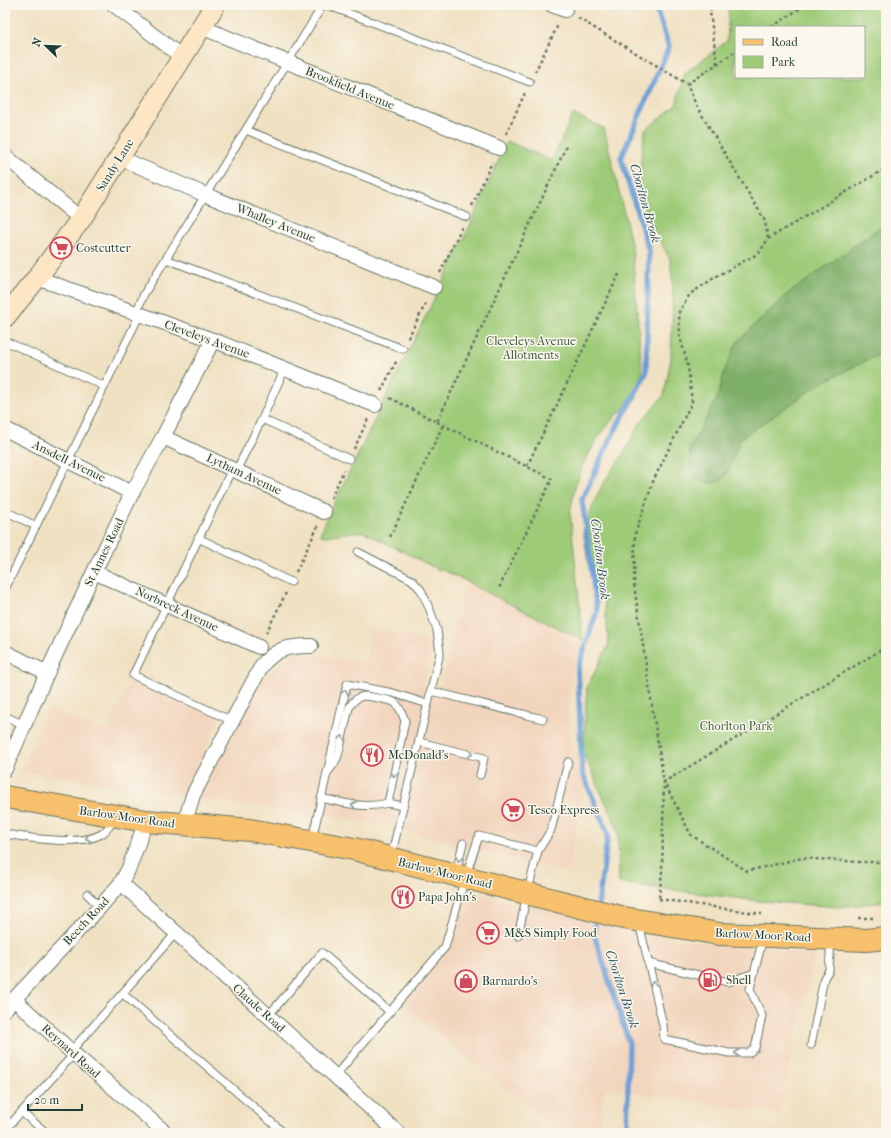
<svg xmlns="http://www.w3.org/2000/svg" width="891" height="1138" font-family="'IM FELL French Canon',serif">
<rect width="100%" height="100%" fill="#fbf7ec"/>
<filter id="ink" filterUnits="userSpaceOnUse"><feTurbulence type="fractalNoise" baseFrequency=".025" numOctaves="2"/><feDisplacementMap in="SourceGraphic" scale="8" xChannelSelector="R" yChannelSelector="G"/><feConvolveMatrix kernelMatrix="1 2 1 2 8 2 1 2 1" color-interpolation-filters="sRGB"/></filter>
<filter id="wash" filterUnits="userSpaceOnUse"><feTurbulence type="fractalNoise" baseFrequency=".012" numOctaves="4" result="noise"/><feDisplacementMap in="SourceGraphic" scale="16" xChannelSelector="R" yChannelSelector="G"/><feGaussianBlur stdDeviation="0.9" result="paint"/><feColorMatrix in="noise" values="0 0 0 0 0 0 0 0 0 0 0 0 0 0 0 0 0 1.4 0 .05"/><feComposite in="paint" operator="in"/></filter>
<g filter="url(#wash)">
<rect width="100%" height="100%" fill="#f0e1c2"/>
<g fill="#f2d5bd">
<polygon points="466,581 478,588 583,640 571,673 570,678 570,749 571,751 578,753 581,766 586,779 567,873 389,827 332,815 300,812 196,799 260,687 262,680 294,652 366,662 371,627 433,642 422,687 440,691"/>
<polygon points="131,679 219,718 184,796 21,771 48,707 77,722 108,730"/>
<polygon points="458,890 551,910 678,940 815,954 779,1115 605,1087 598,1133 562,1133 396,1001 442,948"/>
</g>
<g fill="#9ecb78" stroke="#5e8456" fill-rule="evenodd">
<path d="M 729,5 L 886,5 L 886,902 L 839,907 L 758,901 L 619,883 L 618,830 L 583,752 L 587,687 L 609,644 L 604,600 L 588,564 L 583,529 L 601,487 L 623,454 L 640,423 L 664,395 L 671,358 L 673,288 L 670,259 L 648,218 L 640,198 L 641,159 L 645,130 L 676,105 L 685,73 L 727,41 ZM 736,27 L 864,27 L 864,77 L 736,77 Z"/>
<polygon points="573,114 604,128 632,247 642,373 636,399 616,415 597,439 583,464 575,488 570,512 583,640 478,588 466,581 440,569 439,570 364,532 354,532 324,536 320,534 337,497 467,232 507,141 552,161"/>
</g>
<polygon fill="#7eaf68" stroke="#4e764e" points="886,223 886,351 823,382 740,439 726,476 718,482 706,483 697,479 690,468 690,448 718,396 725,369 738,341 785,296"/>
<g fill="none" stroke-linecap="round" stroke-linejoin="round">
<g stroke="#6c9fd8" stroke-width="5.5">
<polyline points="598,906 608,834 582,772 578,668 597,611 582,499 611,438 646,373 649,251 621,158 669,47 655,5"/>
<polyline points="596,916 594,934 629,1043 627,1133"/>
</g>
</g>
</g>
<g filter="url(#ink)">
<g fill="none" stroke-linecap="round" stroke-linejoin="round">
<g stroke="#687666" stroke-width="9">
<g id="lane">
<polyline points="327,5 530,82"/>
<polyline points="246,130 467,217"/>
<polyline points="166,259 403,349"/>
<polyline points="136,313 144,294 323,5"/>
<polyline points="5,341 104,386"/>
<polyline points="262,419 349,459"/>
<polyline points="232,469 133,675 232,721"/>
<polyline points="236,471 262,419 285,368"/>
<polyline points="5,511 36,526"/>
<polyline points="198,538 291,582"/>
<polyline points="358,552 412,580 421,590 430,610 437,630 440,653 391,857"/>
<polyline points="5,589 140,314"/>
<polyline points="431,691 543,719"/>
<polyline points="5,716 24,725"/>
<polyline points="419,742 484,758 480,775"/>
<path d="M 327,773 L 334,764 L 338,756 L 349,708 C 353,701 356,698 363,696 C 369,696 389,700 394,702 C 400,706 403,715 405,721 L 388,803 L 403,806"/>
<path d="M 321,798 C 344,803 365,809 388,803"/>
<path d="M 5,834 C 28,838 83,847 103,833 C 107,830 111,824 115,819"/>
<polyline points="312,840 347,684 393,693 428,704"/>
<polyline points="456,872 463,843"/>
<polyline points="87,894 100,907"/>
<polyline points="639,923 663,1025 664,1039 729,1053 749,1053 755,1048 762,1016 750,989 763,938"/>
<polyline points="518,936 527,894 538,851 551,830 568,762"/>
<polyline points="648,963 728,982 754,973"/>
<polyline points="123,994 284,1133"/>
<polyline points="268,1016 322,953 390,1012"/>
<polyline points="811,1045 824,978 829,970 831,940"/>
<polyline points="71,1051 176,933"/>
<polyline points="335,1076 445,947 465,878 479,836 538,851"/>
<polyline points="21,1112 47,1133"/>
<polyline points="5,1130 74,1054"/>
</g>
</g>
<g stroke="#687666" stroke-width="16">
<g id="street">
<polyline points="114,5 182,57"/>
<polyline points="552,5 565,10"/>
<polyline points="201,27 499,148"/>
<polyline points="5,156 81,219"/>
<polyline points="120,158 206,195 434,287"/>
<polyline points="37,278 213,340 375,405"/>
<polyline points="5,429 132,493"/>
<polyline points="163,437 324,512"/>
<polyline points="94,572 259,647"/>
<polyline points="5,652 47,673"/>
<polyline points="5,769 47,673 94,572 132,493 163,437 213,340"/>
<path d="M 184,825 L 193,795 L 262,665 C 277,648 288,646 311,646"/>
<polyline points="121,883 398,1133"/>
<polyline points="14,999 74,1054 166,1133"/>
<polyline points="5,1009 100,907 121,883 129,868 146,821"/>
</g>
</g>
<g stroke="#687666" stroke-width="22">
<polyline id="secondary" points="5,317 37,278 81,219 215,5"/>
</g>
<g stroke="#687666" stroke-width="24">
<polyline id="primary" points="5,797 146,821 250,830 354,849 624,918 708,932 719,934 866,940 886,938"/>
</g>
<g stroke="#687666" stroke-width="2.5" stroke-dasharray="3 3" stroke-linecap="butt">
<polyline points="578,18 687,84 696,105 765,221 768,239 759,253 717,276 690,294 679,312 680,337 688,366 692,402 654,479 635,534 634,585 651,699 664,782 662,872 659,899"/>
<polyline points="772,27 805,5"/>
<polyline points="717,64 736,51"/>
<polyline points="535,72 558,25"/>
<polyline points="687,84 717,64 710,12 711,5"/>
<polyline points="506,134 525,93"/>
<polyline points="472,206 492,162"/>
<polyline points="768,239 886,168"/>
<polyline points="440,273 462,227"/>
<polyline points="408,338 427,301"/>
<polyline points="381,391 397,360"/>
<polyline points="390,398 437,422 567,145"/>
<polyline points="437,422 552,479 499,588"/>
<polyline points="354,449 368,419"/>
<polyline points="527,466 553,413 619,274"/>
<polyline points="331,498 344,470"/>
<polyline points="390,537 443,425"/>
<polyline points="296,572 318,526"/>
<polyline points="266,633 286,593"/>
<polyline points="886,647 664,782 691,835 747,871 802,858 859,862 886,862"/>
<polyline points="659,899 762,914"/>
<polyline points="858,918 873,918"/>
</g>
<use href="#lane" stroke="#fff" stroke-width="7"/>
<use href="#street" stroke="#fff" stroke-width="14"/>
<use href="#secondary" stroke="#fce6c4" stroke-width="20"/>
<use href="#primary" stroke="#f7c06c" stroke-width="22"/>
</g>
<defs><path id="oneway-chevron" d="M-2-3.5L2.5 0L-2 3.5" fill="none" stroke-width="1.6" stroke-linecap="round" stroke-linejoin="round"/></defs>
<g stroke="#8f9e9a">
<use href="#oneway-chevron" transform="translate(345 692) rotate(-77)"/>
<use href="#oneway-chevron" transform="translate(342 738) rotate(-76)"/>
<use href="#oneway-chevron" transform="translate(470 754) rotate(14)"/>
<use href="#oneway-chevron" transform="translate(394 774) rotate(102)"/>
<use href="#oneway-chevron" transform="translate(354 805) rotate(-171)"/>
<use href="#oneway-chevron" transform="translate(88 838) rotate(167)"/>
<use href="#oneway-chevron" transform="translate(459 859) rotate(104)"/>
<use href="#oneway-chevron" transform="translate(653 984) rotate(-103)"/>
<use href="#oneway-chevron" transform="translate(737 1053) rotate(-178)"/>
</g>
</g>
<defs>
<g id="supermarket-ring" transform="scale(1.15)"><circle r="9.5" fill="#fbf7ec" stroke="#d1495b" stroke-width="1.5"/><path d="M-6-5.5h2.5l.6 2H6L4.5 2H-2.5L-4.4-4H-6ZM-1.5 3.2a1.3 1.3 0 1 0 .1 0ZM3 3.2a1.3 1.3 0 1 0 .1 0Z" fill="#d1495b"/></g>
<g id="restaurant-ring" transform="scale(1.15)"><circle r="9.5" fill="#fbf7ec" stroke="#d1495b" stroke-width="1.5"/><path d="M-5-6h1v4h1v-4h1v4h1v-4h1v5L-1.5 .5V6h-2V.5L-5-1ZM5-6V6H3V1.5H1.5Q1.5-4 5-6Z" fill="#d1495b"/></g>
<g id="fuel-ring" transform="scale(1.15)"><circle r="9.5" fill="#fbf7ec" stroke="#d1495b" stroke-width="1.5"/><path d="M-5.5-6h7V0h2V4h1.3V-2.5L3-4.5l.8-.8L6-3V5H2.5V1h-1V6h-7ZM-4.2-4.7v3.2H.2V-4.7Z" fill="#d1495b"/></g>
<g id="shop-ring" transform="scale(1.15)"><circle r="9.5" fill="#fbf7ec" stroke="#d1495b" stroke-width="1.5"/><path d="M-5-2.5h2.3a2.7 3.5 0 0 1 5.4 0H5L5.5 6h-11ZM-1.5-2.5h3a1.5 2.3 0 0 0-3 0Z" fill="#d1495b"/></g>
</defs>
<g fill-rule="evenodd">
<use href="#supermarket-ring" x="61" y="248"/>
<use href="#restaurant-ring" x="372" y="755"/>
<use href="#supermarket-ring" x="513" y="810"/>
<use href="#restaurant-ring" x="403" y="897"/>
<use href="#supermarket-ring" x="488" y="933"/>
<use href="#fuel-ring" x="710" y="980"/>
<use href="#shop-ring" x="466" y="981"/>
</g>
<g text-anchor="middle" stroke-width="3" stroke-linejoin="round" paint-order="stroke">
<g font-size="12" fill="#1f3d34" stroke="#fbf7ec">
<text transform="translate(350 88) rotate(22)" y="4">Brookfield Avenue</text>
<text transform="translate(115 165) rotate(-58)" y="4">Sandy Lane</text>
<text transform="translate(276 223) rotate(22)" y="4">Whalley Avenue</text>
<text transform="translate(207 339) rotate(20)" y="4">Cleveleys Avenue</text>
<text transform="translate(69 461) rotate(26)" y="4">Ansdell Avenue</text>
<text transform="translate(244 474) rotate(25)" y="4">Lytham Avenue</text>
<text transform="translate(104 552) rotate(-64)" y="4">St Annes Road</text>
<text transform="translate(177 609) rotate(25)" y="4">Norbreck Avenue</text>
<text transform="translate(127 817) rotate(8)" y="4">Barlow Moor Road</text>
<text transform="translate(445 873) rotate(14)" y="4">Barlow Moor Road</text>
<text transform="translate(86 921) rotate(-47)" y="4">Beech Road</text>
<text transform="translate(763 935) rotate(3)" y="4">Barlow Moor Road</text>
<text transform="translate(259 1008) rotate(42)" y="4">Claude Road</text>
<text transform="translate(71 1051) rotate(42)" y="4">Reynard Road</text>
</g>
<g font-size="12" fill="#1f3d34" stroke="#fbf7ec" text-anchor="start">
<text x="76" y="252">Costcutter</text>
<text x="388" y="759">McDonald's</text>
<text x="528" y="814">Tesco Express</text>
<text x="418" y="901">Papa John's</text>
<text x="504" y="937">M&amp;S Simply Food</text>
<text x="726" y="984">Shell</text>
<text x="482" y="985">Barnardo's</text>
</g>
<g font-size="12" fill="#3f6045" stroke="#fbf7ec">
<text x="531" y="345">Cleveleys Avenue<tspan x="531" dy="14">Allotments</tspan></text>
<text x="736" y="730">Chorlton Park</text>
</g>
<g font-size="13" font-style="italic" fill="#365a65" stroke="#fbf7ec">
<text transform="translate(646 203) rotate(74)" y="5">Chorlton Brook</text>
<text transform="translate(601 559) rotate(83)" y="5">Chorlton Brook</text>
<text transform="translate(623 989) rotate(72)" y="5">Chorlton Brook</text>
</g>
</g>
<rect width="891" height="1138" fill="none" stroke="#fbf7ec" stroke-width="20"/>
<rect x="735" y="26" width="130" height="52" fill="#fbf7ec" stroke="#a3ada2"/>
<rect x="743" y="39" width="20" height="6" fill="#f7c06c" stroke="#a3ada2"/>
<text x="771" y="46" font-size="12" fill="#1f3d34">Road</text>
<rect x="743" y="56" width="20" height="12" fill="#9ecb78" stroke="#a3ada2"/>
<text x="771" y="66" font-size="12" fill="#1f3d34">Park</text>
<g transform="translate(46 46) rotate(293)" stroke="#fbf7ec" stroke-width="3" paint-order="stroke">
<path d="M0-3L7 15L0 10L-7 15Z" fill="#1f3d34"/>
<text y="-6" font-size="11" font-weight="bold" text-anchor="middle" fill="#1f3d34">N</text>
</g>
<path d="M28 1104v6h54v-6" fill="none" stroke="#1f3d34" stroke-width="2"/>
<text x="34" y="1104" font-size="12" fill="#1f3d34" stroke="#fbf7ec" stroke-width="3" paint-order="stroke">20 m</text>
</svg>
